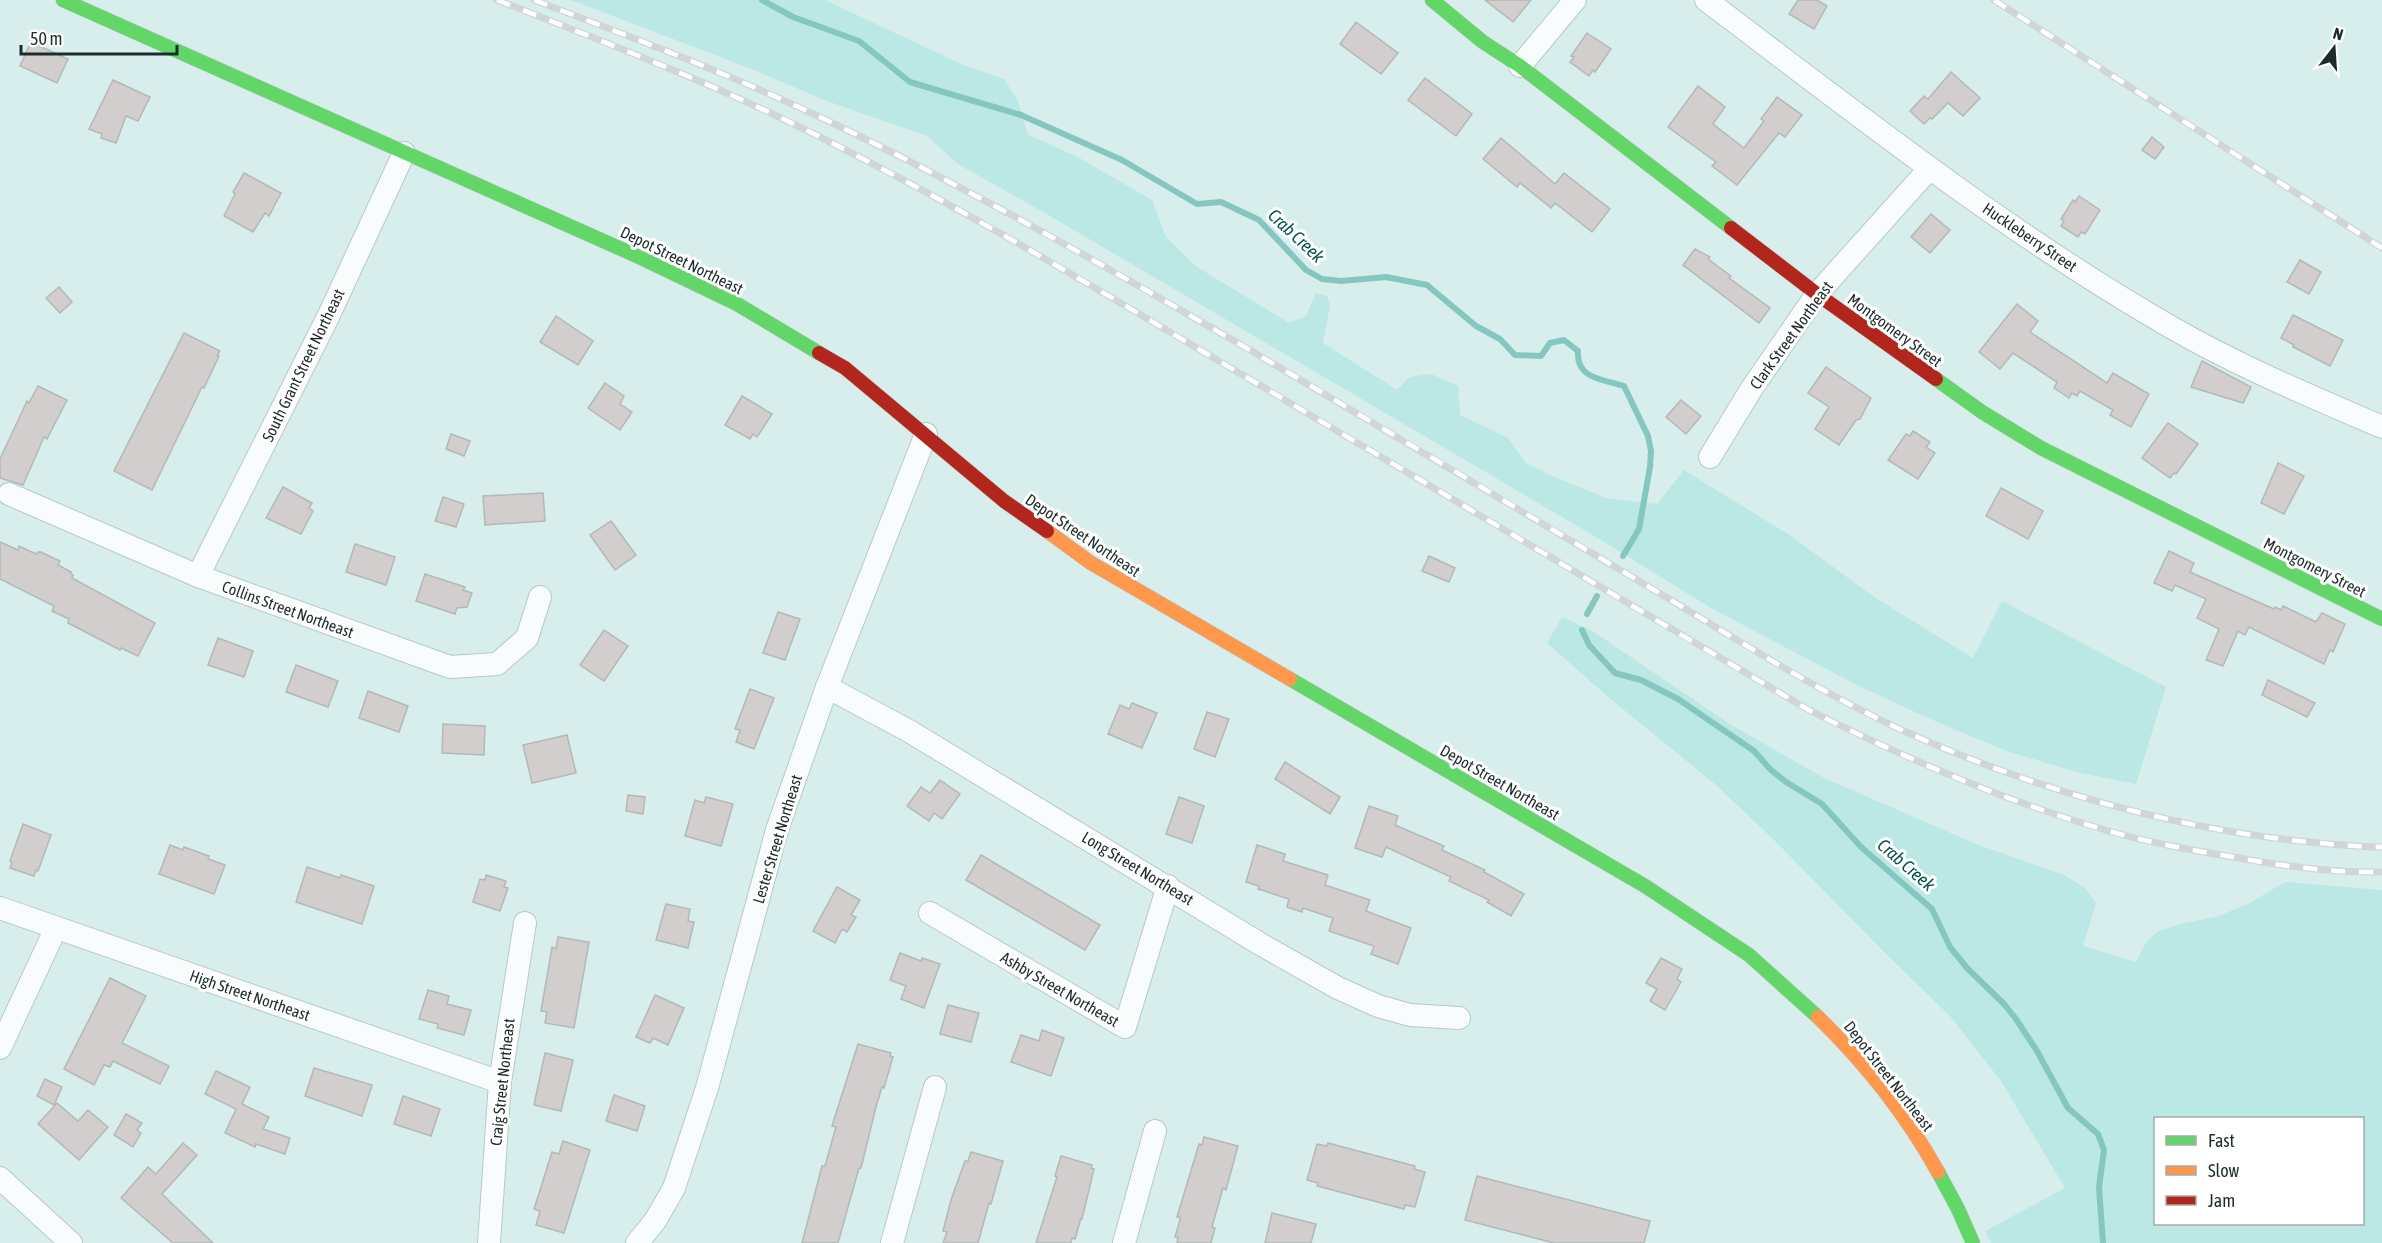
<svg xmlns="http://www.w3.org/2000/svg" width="2382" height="1243" font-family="'Asap Condensed',sans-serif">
<rect width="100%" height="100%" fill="#d8eeec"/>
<g fill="#bbe7e4" fill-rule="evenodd">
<polygon points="571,0 825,0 961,64 1004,79 1018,101 1028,135 1076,156 1152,200 1166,237 1197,267 1289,323 1306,316 1316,293 1327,296 1330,306 1323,343 1397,390 1409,377 1431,374 1458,386 1460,415 1508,438 1526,463 1552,476 1606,498 1657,504 1684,470 1791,536 1874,597 1973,658 2002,601 2166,687 2136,784 2076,772 2004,750 1928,718 1853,683 1711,608 1596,537 1050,216 958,164 927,136 827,101 749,68"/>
<path d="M 1562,617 L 1591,630 L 1728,723 L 1824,778 L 1976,844 L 2064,875 L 2085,888 L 2096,903 L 2083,946 L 2136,962 L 2147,941 L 2157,932 L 2184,923 L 2216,917 L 2248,904 L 2285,882 L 2382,890 L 2382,1243 L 1991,1243 L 1985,1231 L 2065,1188 L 2001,1081 L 1950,1016 L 1889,957 L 1772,838 L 1716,785 L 1607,696 L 1547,643 ZM 2362,1118 L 2362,1224 L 2156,1224 L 2156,1118 Z"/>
</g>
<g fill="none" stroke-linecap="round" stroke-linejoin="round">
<g stroke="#86c6c1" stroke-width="6">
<path d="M 762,0 L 793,17 L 859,41 L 910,82 L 1021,115 L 1122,160 L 1197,204 L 1221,202 L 1259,220 L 1306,270 L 1322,279 L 1341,281 L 1386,277 L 1427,285 L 1476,326 L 1500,339 L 1515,355 L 1541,356 L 1550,343 L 1564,340 L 1578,351 C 1576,379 1602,379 1624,386 L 1648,436 L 1651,451 L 1650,467 L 1639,529 L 1623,556"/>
<polyline points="1587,614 1597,596"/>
<polyline points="1582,630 1589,645 1615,673 1641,680 1678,699 1754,751 1771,770 1786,782 1822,804 1861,847 1932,909 1950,947 1967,968 2004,1004 2016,1019 2037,1051 2068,1108 2098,1134 2104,1150 2099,1187 2103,1243"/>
</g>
</g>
<g fill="#d1cecd" stroke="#b4b8b7" stroke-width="1.5">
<polygon points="1485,0 1531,0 1513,22"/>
<polygon points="1798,0 1817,0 1827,6 1814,29 1789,14"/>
<polygon points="1356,22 1398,53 1381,74 1340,44"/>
<polygon points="1587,33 1611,49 1595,72 1593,70 1589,76 1570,62 1574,57 1571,56"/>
<polygon points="31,42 68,59 57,83 20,66"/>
<polygon points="1951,72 1980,98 1963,116 1948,103 1932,119 1930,118 1924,124 1910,111 1924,96 1928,99"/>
<polygon points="1425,78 1472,114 1456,136 1408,100"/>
<polygon points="113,80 150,97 138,121 126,116 116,143 101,138 102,134 89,129"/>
<polygon points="1698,86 1725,107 1713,124 1744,148 1764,121 1761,119 1777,97 1802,115 1785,137 1779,133 1737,185 1712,166 1716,162 1668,127"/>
<polygon points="2152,137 2164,147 2155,159 2142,150"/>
<polygon points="1501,138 1555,184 1564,173 1610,209 1592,232 1555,203 1551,208 1520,183 1517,187 1483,159"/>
<polygon points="244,173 281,193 269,216 265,213 253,232 224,216 235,194 233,192"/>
<polygon points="2079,196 2100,210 2085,234 2081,232 2078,237 2061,226 2064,221 2061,219 2073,200 2075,202"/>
<polygon points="1931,214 1950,230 1930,253 1911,237"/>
<polygon points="1695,249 1710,257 1708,259 1731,276 1729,278 1770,308 1759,323 1683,265"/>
<polygon points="2300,260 2321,272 2309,294 2287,282"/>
<polygon points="59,287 72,302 60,313 46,298"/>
<polygon points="2017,304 2038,321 2030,332 2107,383 2113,373 2149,394 2131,427 2110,415 2113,410 2080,391 2077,396 2072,393 2069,398 2054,388 2057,382 2013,353 2000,369 1979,352"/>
<polygon points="2293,315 2343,340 2330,366 2293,347 2294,345 2281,338"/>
<polygon points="556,316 593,341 578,365 540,342"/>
<polygon points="184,333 220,351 217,355 219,356 204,388 202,387 152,490 114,471"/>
<polygon points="2202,361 2251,387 2243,403 2191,387"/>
<polygon points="1826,367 1871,398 1860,419 1856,420 1839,445 1815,429 1829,407 1808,393"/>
<polygon points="605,383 624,396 620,404 632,412 620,430 588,408"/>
<polygon points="38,386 67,400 47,439 44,437 23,485 0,478 0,459 27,401 29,403"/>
<polygon points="742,396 772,414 757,437 753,434 750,439 725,425"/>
<polygon points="1681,400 1701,416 1686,434 1666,417"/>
<polygon points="2168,423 2198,444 2176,474 2174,473 2170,478 2142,458"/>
<polygon points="1913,431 1930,442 1926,447 1935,453 1918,479 1888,460 1906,434 1910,436"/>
<polygon points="451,434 470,441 464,456 446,449"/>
<polygon points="2278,463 2304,476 2284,514 2261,503"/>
<polygon points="283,487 312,503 309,508 313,511 301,534 266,518"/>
<polygon points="2001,488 2043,511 2028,539 1986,516"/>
<polygon points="543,493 545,521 485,525 483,496"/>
<polygon points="443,497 464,504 456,527 435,521"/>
<polygon points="611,521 636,555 615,570 590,535"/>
<polygon points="0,542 18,550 19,546 36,554 38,552 41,552 60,561 58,565 71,572 70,573 73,575 72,578 155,623 138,656 121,648 120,650 68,623 69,619 52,611 54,606 0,579"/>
<polygon points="355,544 395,557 386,585 346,572"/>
<polygon points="2169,551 2194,563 2190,572 2274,609 2275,607 2281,610 2283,606 2316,622 2322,613 2345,624 2333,652 2330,650 2324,664 2249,627 2245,635 2238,631 2223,666 2206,660 2219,629 2197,618 2206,599 2175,585 2172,591 2154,583"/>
<polygon points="1429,556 1455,568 1449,582 1422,571"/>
<polygon points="425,574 465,587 463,590 472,593 467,607 457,608 455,614 416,601"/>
<polygon points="778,612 800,619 785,660 763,653"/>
<polygon points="604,630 628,646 604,681 580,665"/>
<polygon points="218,638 253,651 244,677 208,665"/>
<polygon points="296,665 338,681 328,707 286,692"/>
<polygon points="2268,680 2315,703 2307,717 2262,695"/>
<polygon points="750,689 774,698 754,749 736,742 740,730 735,729"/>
<polygon points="368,691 408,706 399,732 359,718"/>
<polygon points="1132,703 1157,713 1142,748 1108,734 1120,705 1129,709"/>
<polygon points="1207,712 1229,719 1215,757 1194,749"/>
<polygon points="443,724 485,726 484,755 442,753"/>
<polygon points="567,735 576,773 532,783 523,745"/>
<polygon points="1285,762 1340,797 1330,814 1275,779"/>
<polygon points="940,780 960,794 942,819 934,813 929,821 907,806 921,787 930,793"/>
<polygon points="628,795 645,797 643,814 626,811"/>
<polygon points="706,797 733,804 721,846 685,836 695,800 704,803"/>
<polygon points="1179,797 1204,806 1192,843 1166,834"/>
<polygon points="1369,806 1398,816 1395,825 1444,846 1442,850 1485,870 1484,872 1524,894 1511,916 1487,902 1489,900 1449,881 1451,877 1386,847 1382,857 1355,848"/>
<polygon points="23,824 51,835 38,871 36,870 34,876 10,868 12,862 10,861"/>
<polygon points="170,845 183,850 184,847 209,856 208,859 225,865 214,894 159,874"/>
<polygon points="1257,845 1285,854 1283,861 1328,875 1325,885 1370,900 1366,911 1411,928 1398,964 1371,954 1374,946 1329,931 1333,918 1303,908 1302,912 1287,907 1289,899 1258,889 1259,886 1246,882"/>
<polygon points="981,855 1100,925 1085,950 966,880"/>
<polygon points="307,867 340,878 341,875 374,886 362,924 296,902"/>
<polygon points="486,875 506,881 504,887 508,888 500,911 473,902 480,879 485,880"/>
<polygon points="837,887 860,900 851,915 856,917 847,932 842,929 835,943 813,931"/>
<polygon points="666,904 690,909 688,921 694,922 688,948 656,940"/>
<polygon points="558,937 589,942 574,1028 545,1023 547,1012 541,1011 552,947 556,949"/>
<polygon points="900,953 921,961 922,958 940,964 924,1008 901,999 906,986 890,980"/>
<polygon points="1661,958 1682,969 1677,979 1681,982 1665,1010 1650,1001 1657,989 1646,983"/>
<polygon points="110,978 146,996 122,1043 169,1066 160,1084 113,1061 110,1067 104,1065 94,1085 64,1069"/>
<polygon points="428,990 449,996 447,1004 471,1010 464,1035 437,1028 438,1024 419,1019"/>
<polygon points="655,995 684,1008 668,1045 653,1038 650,1043 636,1037"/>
<polygon points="948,1005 979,1013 971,1042 940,1034"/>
<polygon points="1042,1030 1064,1038 1051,1076 1011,1062 1021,1035 1039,1041"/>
<polygon points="858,1044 891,1053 890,1056 893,1057 884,1088 882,1087 876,1107 861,1168 859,1168 838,1243 802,1243 822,1166 825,1166 836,1127 832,1126"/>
<polygon points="545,1053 573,1060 561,1111 534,1105"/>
<polygon points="314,1068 372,1085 362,1116 305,1096"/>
<polygon points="216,1071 250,1087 242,1104 269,1117 263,1129 290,1138 285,1154 256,1144 255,1147 225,1133 236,1109 205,1094"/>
<polygon points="45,1079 62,1087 54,1105 37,1096"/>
<polygon points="614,1095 645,1106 637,1131 606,1121"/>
<polygon points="403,1096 440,1109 431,1136 394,1124"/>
<polygon points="57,1103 78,1121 88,1110 108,1127 79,1160 38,1124"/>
<polygon points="126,1114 142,1123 137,1130 141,1133 133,1147 114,1135"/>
<polygon points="1204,1137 1238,1146 1226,1190 1223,1188 1212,1227 1215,1228 1211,1243 1177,1243 1178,1237 1175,1237 1180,1220 1180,1217 1177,1217 1199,1144 1202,1145"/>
<polygon points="563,1141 590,1150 564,1233 536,1225 540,1211 534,1209 552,1152 559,1154"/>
<polygon points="183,1143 197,1155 162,1194 213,1243 173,1243 121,1198 148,1167 156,1174"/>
<polygon points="1328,1143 1415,1166 1414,1169 1425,1172 1415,1207 1405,1205 1404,1209 1317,1186 1318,1183 1307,1180 1317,1144 1327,1146"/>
<polygon points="971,1152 1003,1161 991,1204 989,1203 978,1243 943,1243 947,1232 943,1231 951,1200 965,1161 968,1161"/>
<polygon points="1061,1156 1092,1165 1091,1168 1094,1169 1082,1219 1081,1218 1075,1239 1072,1238 1071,1243 1036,1243 1057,1177 1055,1176"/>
<polygon points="1477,1176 1650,1221 1644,1243 1554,1243 1465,1220"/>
<polygon points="1272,1213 1316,1224 1311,1243 1265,1243"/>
</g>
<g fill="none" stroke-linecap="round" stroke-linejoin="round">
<g stroke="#b8c8c6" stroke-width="24">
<g id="street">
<path d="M 1706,0 C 1857,114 2006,232 2169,326 C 2238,366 2310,396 2382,427"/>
<polyline points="1520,66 1575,0"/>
<polyline points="1710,457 1752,388 1817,294 1930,168"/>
<polyline points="9,494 198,576 450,667 497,664 527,638 540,597"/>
<polyline points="198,576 329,315 404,153"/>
<polyline points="827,687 909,731 1262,945 1338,988 1378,1006 1410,1015 1459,1018"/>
<polyline points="0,908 500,1082"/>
<polyline points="930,913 1125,1027 1168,886"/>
<polyline points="0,1048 56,928"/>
<polyline points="0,1178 71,1243"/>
<polyline points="489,1243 500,1082 525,923"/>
<polyline points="637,1243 655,1221 674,1188 707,1088 777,830 827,687 926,434"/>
<polyline points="892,1243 935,1087"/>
<polyline points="1124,1243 1155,1131"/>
</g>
</g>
<g stroke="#b8c8c6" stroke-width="15">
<g id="fast">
<polyline points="63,0 637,256 737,304 819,353"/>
<polyline points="1432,0 1483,42 1520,66 1731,228"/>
<polyline points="1936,379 1982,412 2041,448 2382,619"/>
<polyline points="1290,679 1645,886 1749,955 1818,1017"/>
<polyline points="1938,1172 1958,1209 1973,1243"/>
</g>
</g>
<g stroke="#b8c8c6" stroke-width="15">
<g id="slow">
<polyline points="1047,531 1091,563 1290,679"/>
<path d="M 1818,1017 C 1864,1062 1907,1116 1938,1172"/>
</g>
</g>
<g stroke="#b8c8c6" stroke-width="15">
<g id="jam">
<polyline points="1731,228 1817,294 1936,379"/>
<polyline points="819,353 845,368 1004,501 1047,531"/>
</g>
</g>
<use href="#street" stroke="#f9fcfc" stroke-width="22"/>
<use href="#fast" stroke="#63d668" stroke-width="14"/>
<use href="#slow" stroke="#ff974d" stroke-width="14"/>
<use href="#jam" stroke="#b3261e" stroke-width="14"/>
<g stroke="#d0d6d6" stroke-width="7">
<g id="rail">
<path d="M 497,0 C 602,41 707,81 808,131 C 958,205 1102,292 1246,377 C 1433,487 1620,599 1807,709 C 1904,758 2004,801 2109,831 C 2150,843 2192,850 2233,857 C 2282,866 2332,873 2382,872"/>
<path d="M 534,0 C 631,37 727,73 820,117 C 969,188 1112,270 1255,353 C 1379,426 1503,500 1627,574 C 1718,627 1808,687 1904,731 C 2023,785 2160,825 2290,840 C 2321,843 2351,847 2382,847"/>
<polyline points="1994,0 2382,248"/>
</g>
</g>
<use href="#rail" stroke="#fff" stroke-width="4.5" stroke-dasharray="14" stroke-linecap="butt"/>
</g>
<g text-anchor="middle" stroke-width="6" stroke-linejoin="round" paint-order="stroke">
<g font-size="16" fill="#1d2c2b" stroke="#fff">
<text transform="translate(2030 237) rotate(34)" y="6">Huckleberry Street</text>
<text transform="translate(682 260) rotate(26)" y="6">Depot Street Northeast</text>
<text transform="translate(1895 330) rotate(36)" y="6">Montgomery Street</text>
<text transform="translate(1791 335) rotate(-54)" y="6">Clark Street Northeast</text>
<text transform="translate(303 365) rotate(-64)" y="6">South Grant Street Northeast</text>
<text transform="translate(1083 535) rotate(34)" y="6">Depot Street Northeast</text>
<text transform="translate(2315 567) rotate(27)" y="6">Montgomery Street</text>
<text transform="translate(288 609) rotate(20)" y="6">Collins Street Northeast</text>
<text transform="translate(1500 782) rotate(30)" y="6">Depot Street Northeast</text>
<text transform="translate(777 839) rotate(-73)" y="6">Lester Street Northeast</text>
<text transform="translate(1138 868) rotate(31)" y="6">Long Street Northeast</text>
<text transform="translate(1060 989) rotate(30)" y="6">Ashby Street Northeast</text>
<text transform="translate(250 995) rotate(19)" y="6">High Street Northeast</text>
<text transform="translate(1889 1076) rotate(52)" y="6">Depot Street Northeast</text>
<text transform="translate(502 1082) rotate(-84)" y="6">Craig Street Northeast</text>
</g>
<g font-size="18" font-style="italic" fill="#05524e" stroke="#fff">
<text transform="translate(1296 236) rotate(43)" y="6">Crab Creek</text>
<text transform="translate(1906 865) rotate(41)" y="6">Crab Creek</text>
</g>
</g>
<rect x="2154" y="1117" width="210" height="108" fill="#ffffff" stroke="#a5abaa" stroke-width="1.5"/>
<rect x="2166" y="1136" width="30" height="9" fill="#63d668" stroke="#a5abaa" stroke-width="1.5"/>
<text x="2208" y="1147" font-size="18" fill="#1d2c2b">Fast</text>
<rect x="2166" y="1166" width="30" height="9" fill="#ff974d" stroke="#a5abaa" stroke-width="1.5"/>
<text x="2208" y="1177" font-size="18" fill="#1d2c2b">Slow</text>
<rect x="2166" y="1196" width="30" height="9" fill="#b3261e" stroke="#a5abaa" stroke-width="1.5"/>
<text x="2208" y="1207" font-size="18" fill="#1d2c2b">Jam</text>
<g transform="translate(2334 48) rotate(17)" stroke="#ffffff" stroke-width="4.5" paint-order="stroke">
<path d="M0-4.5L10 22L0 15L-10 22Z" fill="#1d2c2b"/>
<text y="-9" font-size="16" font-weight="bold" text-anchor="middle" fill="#1d2c2b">N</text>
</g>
<path d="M21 45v9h156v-9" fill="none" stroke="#1d2c2b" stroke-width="3"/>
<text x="30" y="45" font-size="18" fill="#1d2c2b" stroke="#ffffff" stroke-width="4.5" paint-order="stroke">50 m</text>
</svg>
